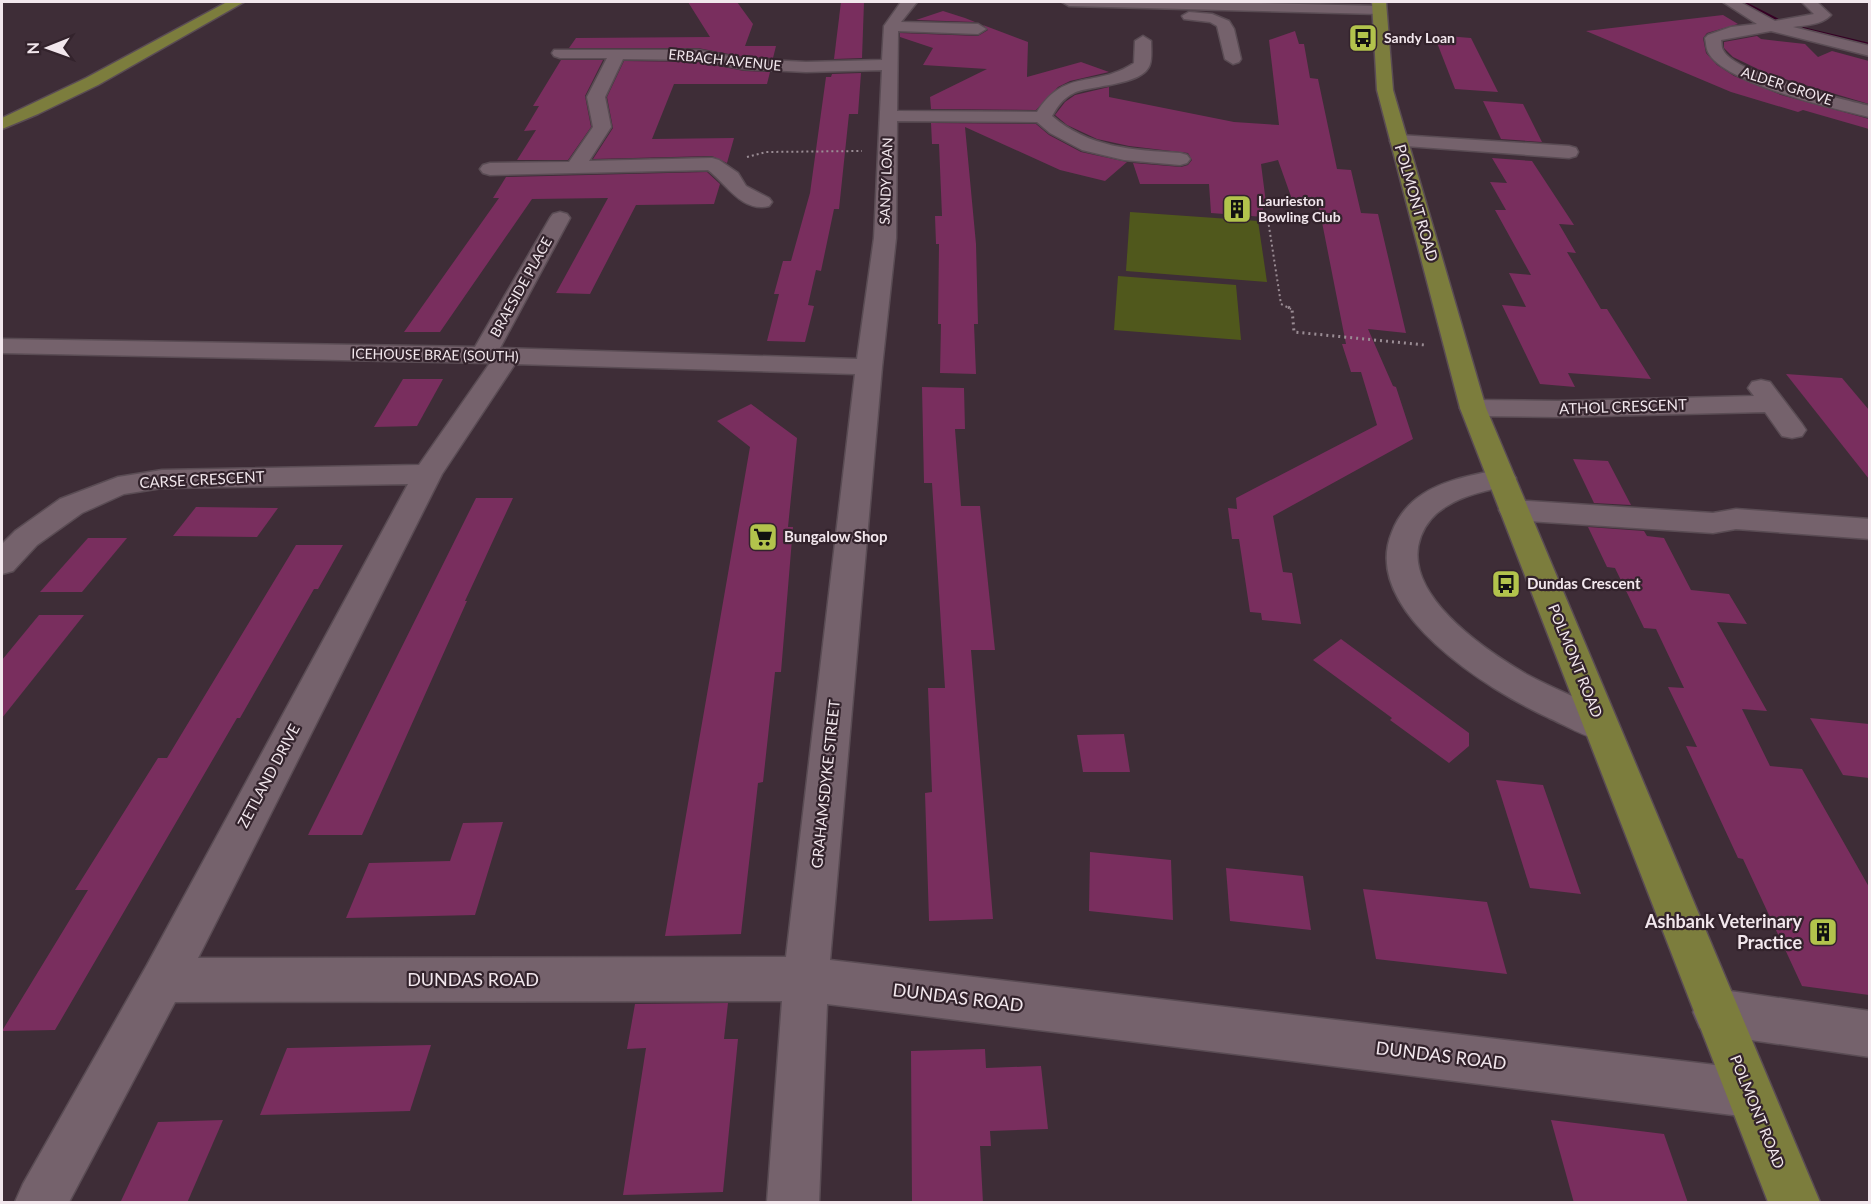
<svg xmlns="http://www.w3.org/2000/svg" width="1871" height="1204" font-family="Lato,sans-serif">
<rect width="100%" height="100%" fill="#3e2d37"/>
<g fill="#50581c">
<polygon points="1130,212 1258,221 1267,282 1126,271"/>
<polygon points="1118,276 1236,285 1241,340 1114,330"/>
</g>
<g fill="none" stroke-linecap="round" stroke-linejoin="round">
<g fill="#350024" fill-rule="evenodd">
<polygon points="1742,2 1746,2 1781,20 1777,21"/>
<polygon points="1803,27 1870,43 1870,46 1801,29"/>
</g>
</g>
<g fill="#792e5e">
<polygon points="688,2 737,2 753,24 745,46 776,46 773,58 744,57 698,48 569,48 576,38 710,37"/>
<polygon points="841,2 864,2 862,58 834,59"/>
<polygon points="943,11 965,18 975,22 916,20"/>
<polygon points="1723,15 1738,24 1707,33 1703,38 1706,53 1717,65 1734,76 1781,95 1869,119 1869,129 1803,110 1798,112 1731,92 1586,31"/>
<polygon points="983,25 1028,42 1027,77 1081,62 1109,72 1070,81 1058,87 1036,110 931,109 930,97 987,69 923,65 933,48 900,37 900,33 978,36 988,30"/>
<polygon points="1295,31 1299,44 1304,44 1310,78 1318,79 1337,169 1351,170 1361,213 1378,214 1406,333 1368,329 1393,386 1396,387 1413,439 1273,516 1283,572 1292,573 1301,624 1262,620 1261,613 1250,612 1239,539 1232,539 1228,508 1237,509 1236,498 1377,425 1361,372 1351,372 1342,344 1346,344 1319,207 1294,205 1278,160 1261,164 1266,203 1262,202 1264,217 1211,213 1209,184 1140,184 1133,163 1181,167 1188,165 1192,160 1188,153 1129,146 1097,139 1067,125 1055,115 1065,102 1075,95 1109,87 1109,97 1234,122 1279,125 1269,40"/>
<polygon points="1434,35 1471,38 1498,92 1455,89"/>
<polygon points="1757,36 1761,39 1805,44 1818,57 1832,51 1869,61 1869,104 1768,74 1733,57 1724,48 1724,42"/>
<polygon points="561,60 603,60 585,96 591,127 568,160 517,160 536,130 524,131 539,106 533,106"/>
<polygon points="624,61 698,62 744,71 770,72 767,84 674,84 652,139 734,138 727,163 712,156 593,159 613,128 607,97"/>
<polygon points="861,73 858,114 849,114 839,209 834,209 821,271 816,270 808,305 814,306 805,342 767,341 779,294 774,294 783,261 791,261 810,193 826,77 831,77 832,74"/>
<polygon points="1483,101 1523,104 1542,142 1501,139"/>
<polygon points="931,123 1036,124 1049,135 1081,152 1127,162 1105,181 1060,170 965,127 976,244 978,324 974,324 976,374 940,373 941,324 938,324 939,244 936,244 935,216 942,216 939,144 932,144"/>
<polygon points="1492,158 1532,161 1574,225 1559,224 1576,253 1567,252 1601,309 1607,309 1651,379 1568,373 1575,387 1540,384 1502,305 1526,307 1509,273 1531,275 1495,210 1506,210 1490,182 1507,183"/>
<polygon points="707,172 720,184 714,204 636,205 590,294 556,293 608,198 532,199 440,332 404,332 499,198 493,198 506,177"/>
<polygon points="1786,374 1842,378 1869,410 1869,479"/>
<polygon points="403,379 443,379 417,426 374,427"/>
<polygon points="922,387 964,388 965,429 955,429 961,506 980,506 995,650 971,650 993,919 929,921 925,793 932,792 928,688 945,688 932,483 924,483"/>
<polygon points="751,404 797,438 788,527 793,527 781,672 775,672 763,782 758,783 741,934 665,936 750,447 717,421"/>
<polygon points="1573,459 1608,461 1631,505 1594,503"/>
<polygon points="476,498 513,498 465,601 467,601 362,835 308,835"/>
<polygon points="196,507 278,508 257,537 173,536"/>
<polygon points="1588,527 1644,531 1647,536 1664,538 1691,590 1729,594 1747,624 1717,622 1767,711 1742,709 1770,766 1802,769 1869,887 1869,995 1802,986 1743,859 1738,858 1686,746 1697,747 1668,687 1684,688 1656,629 1644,628 1615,568 1607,567"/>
<polygon points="88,538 127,538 82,592 40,592"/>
<polygon points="296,545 343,545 318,589 314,589 240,718 237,718 55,1030 2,1031 88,890 75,890 158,758 167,758"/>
<polygon points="39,615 84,615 2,718 2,660"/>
<polygon points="1341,639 1469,733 1469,746 1449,763 1390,720 1392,718 1313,660"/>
<polygon points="1810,718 1869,724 1869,778 1843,775"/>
<polygon points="1124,734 1130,772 1083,772 1077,735"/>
<polygon points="1496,780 1543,785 1581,894 1530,888"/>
<polygon points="503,822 475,915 346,918 369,863 450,861 463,823"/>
<polygon points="1090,852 1171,860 1173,920 1089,911"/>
<polygon points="1226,868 1303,876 1311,930 1230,921"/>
<polygon points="1363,889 1487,902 1507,974 1376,959"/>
<polygon points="728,1003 724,1039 738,1039 723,1192 623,1195 646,1048 627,1049 635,1004"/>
<polygon points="431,1045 410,1111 260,1115 287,1048"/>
<polygon points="985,1049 986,1068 1041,1066 1048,1129 990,1131 991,1146 980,1146 983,1203 912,1203 911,1051"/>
<polygon points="223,1120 187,1203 120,1203 158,1122"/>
<polygon points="1551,1120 1664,1134 1688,1203 1574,1203"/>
</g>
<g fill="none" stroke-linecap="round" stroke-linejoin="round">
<g stroke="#5a4c54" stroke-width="3">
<g id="minor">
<path d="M 901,2 L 917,2 L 901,22 L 978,24 L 986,29 L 978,34 L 898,31 L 897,111 L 1037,112 C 1066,67 1095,89 1134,63 L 1135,41 L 1143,36 L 1151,41 C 1151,48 1152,58 1150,64 C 1144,86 1089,85 1074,93 C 1063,98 1057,107 1052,116 C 1089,148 1133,150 1180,153 L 1187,155 L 1190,159 L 1187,163 L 1180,165 L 1124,160 L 1082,150 L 1050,133 L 1037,122 L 897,121 L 896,238 L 882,367 L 830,960 L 1749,1069 L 1766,1076 L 1773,1093 L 1766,1110 L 1749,1117 L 827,1004 L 819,1202 L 767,1202 L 782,1001 L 175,1002 L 69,1202 L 15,1202 L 23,1184 L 147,965 L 408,484 L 162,488 L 124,494 L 82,513 L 37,545 L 13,571 L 2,574 L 2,544 L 15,531 L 60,499 L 118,477 L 162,470 L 419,465 L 490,363 L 2,353 L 2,339 L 475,347 L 550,218 L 553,214 L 560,212 L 567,214 L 570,218 L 500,348 L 857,359 L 874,238 L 882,70 L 806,72 L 744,69 L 698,60 L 623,59 L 605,97 L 611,127 L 589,161 L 712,158 L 719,160 L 738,173 L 746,186 L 769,198 L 772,202 L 769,206 C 742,213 726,183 708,170 L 490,175 L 483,173 L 480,169 L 483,165 L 490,163 L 569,162 L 593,127 L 587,97 L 607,58 L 560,58 L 554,56 L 552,53 L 554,50 L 698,50 L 744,59 L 806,62 L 882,60 L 884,26 ZM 515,364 L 855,374 L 786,957 L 198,958 L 442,474 Z"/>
<polygon points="1062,2 1216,2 1379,6 1386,10 1379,14 1069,6"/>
<path d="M 1723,2 L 1740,2 L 1775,21 L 1814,14 L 1802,2 L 1817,2 L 1831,15 C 1822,25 1806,25 1793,27 L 1870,46 L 1870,56 L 1771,31 L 1721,40 C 1722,43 1721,47 1723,50 C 1734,74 1842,99 1870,106 L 1870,117 C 1835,109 1723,83 1708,52 C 1706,48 1706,42 1705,38 L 1708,35 L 1731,27 L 1757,24 Z"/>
<polygon points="1189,12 1212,14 1229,21 1234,29 1241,59 1239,62 1233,64 1225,59 1217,26 1210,22 1184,19 1182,16"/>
<polygon points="1399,135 1569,146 1576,148 1578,152 1576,156 1569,158 1392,145 1390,141 1392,137"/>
<polygon points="1761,380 1770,382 1802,424 1806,430 1802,436 1792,438 1782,436 1765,412 1558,417 1473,416 1463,414 1460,408 1463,402 1473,400 1558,401 1754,396 1748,388 1752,382"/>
<path d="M 1501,469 L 1511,471 L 1516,478 L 1511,485 C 1489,490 1466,494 1447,506 C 1435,513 1426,523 1421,536 C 1399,593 1485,650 1526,674 C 1554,689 1584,701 1613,714 L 1618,724 L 1613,734 C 1609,736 1604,739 1600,739 C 1588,739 1561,723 1549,718 C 1490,691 1359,611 1392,532 C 1398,516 1409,503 1423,494 C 1446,479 1475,475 1501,469 Z"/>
<polygon points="1514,500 1713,513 1736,509 1870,519 1870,539 1736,529 1713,533 1514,520 1503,517 1499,510 1503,503"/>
<polygon points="1716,989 1870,1011 1870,1057 1716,1035 1700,1028 1693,1012 1700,996"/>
</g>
</g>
<g stroke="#5a4c54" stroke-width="3">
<g id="major">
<polygon points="227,2 244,2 98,85 38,114 2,129 2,118 86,78"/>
<polygon points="1372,2 1386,2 1393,90 1486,408 1820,1202 1768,1202 1460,408 1377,90"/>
</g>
</g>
<g stroke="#9a8c94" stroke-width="2" stroke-dasharray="2 3" stroke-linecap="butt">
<polyline points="747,157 766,152 862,151"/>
<polyline points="1268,220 1281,304 1291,309"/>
</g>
<polyline stroke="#9a8c94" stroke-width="3" stroke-dasharray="2 4" stroke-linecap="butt" points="1288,307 1292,309 1294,332 1425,345"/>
<use href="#minor" fill="#75626c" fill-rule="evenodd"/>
<use href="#major" fill="#7c7d3d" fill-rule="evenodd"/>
</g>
<defs>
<g id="bus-square" transform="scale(1.5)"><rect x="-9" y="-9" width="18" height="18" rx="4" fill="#b2c34c" stroke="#33232c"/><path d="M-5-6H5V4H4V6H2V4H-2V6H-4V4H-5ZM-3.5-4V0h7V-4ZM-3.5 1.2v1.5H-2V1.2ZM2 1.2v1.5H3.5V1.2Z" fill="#111"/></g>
<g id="building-square" transform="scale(1.5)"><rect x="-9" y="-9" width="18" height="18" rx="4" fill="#b2c34c" stroke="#33232c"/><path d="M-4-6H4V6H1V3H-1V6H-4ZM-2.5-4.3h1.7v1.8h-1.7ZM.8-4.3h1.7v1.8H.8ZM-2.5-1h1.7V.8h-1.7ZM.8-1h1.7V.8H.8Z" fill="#111"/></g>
<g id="supermarket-square" transform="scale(1.5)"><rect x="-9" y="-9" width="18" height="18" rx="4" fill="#b2c34c" stroke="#33232c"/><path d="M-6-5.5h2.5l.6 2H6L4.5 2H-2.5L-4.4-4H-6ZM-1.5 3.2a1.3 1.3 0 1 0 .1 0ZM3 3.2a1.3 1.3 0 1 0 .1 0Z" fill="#111"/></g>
</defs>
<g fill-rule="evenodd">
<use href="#bus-square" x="1363" y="38"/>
<use href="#building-square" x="1237" y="209"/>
<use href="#supermarket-square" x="763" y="537"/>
<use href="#bus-square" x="1506" y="584"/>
<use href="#building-square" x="1823" y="932"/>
</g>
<g text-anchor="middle" stroke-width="4.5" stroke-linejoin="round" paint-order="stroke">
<g font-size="14" font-weight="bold" fill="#f2e7ed" stroke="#33232c" text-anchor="start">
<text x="1384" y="43">Sandy Loan</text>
<text x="1258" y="206">Laurieston<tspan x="1258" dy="16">Bowling Club</tspan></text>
</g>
<g font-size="14" fill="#f2e7ed" stroke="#33232c">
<text transform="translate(725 60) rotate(6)" y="5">ERBACH AVENUE</text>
<text transform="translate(1787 86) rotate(18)" y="5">ALDER GROVE</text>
<text transform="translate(886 181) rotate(-88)" y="5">SANDY LOAN</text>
<text transform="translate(521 287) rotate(-61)" y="5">BRAESIDE PLACE</text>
<text transform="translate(435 355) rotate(1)" y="5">ICEHOUSE BRAE (SOUTH)</text>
</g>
<g font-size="15" fill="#f2e7ed" stroke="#33232c">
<text transform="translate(1416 203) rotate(74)" y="5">POLMONT ROAD</text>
<text transform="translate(1623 407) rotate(-2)" y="5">ATHOL CRESCENT</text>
<text transform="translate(202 480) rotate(-3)" y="5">CARSE CRESCENT</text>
<text transform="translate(1575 661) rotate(68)" y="5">POLMONT ROAD</text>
<text transform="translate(269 776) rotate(-62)" y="5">ZETLAND DRIVE</text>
<text transform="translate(826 784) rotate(-84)" y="5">GRAHAMSDYKE STREET</text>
<text transform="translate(1757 1112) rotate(68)" y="5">POLMONT ROAD</text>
</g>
<g font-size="15" font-weight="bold" fill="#f2e7ed" stroke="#33232c" text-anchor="start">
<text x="784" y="542">Bungalow Shop</text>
<text x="1527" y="589">Dundas Crescent</text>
</g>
<g font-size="18" font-weight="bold" fill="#f2e7ed" stroke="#33232c" text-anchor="end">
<text x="1802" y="928">Ashbank Veterinary<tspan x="1802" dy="21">Practice</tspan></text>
</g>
<g font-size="18" fill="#f2e7ed" stroke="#33232c">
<text x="473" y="986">DUNDAS ROAD</text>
<text transform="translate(958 998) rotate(7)" y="6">DUNDAS ROAD</text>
<text transform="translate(1441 1056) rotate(7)" y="6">DUNDAS ROAD</text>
</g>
</g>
<rect width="1871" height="1204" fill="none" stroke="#f2e7ed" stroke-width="6"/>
<g transform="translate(48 48) rotate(269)" stroke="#33232c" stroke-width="4.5" paint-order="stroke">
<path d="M0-4.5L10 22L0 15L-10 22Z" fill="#f2e7ed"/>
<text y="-9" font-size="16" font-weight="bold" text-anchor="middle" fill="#f2e7ed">N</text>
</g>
</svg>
